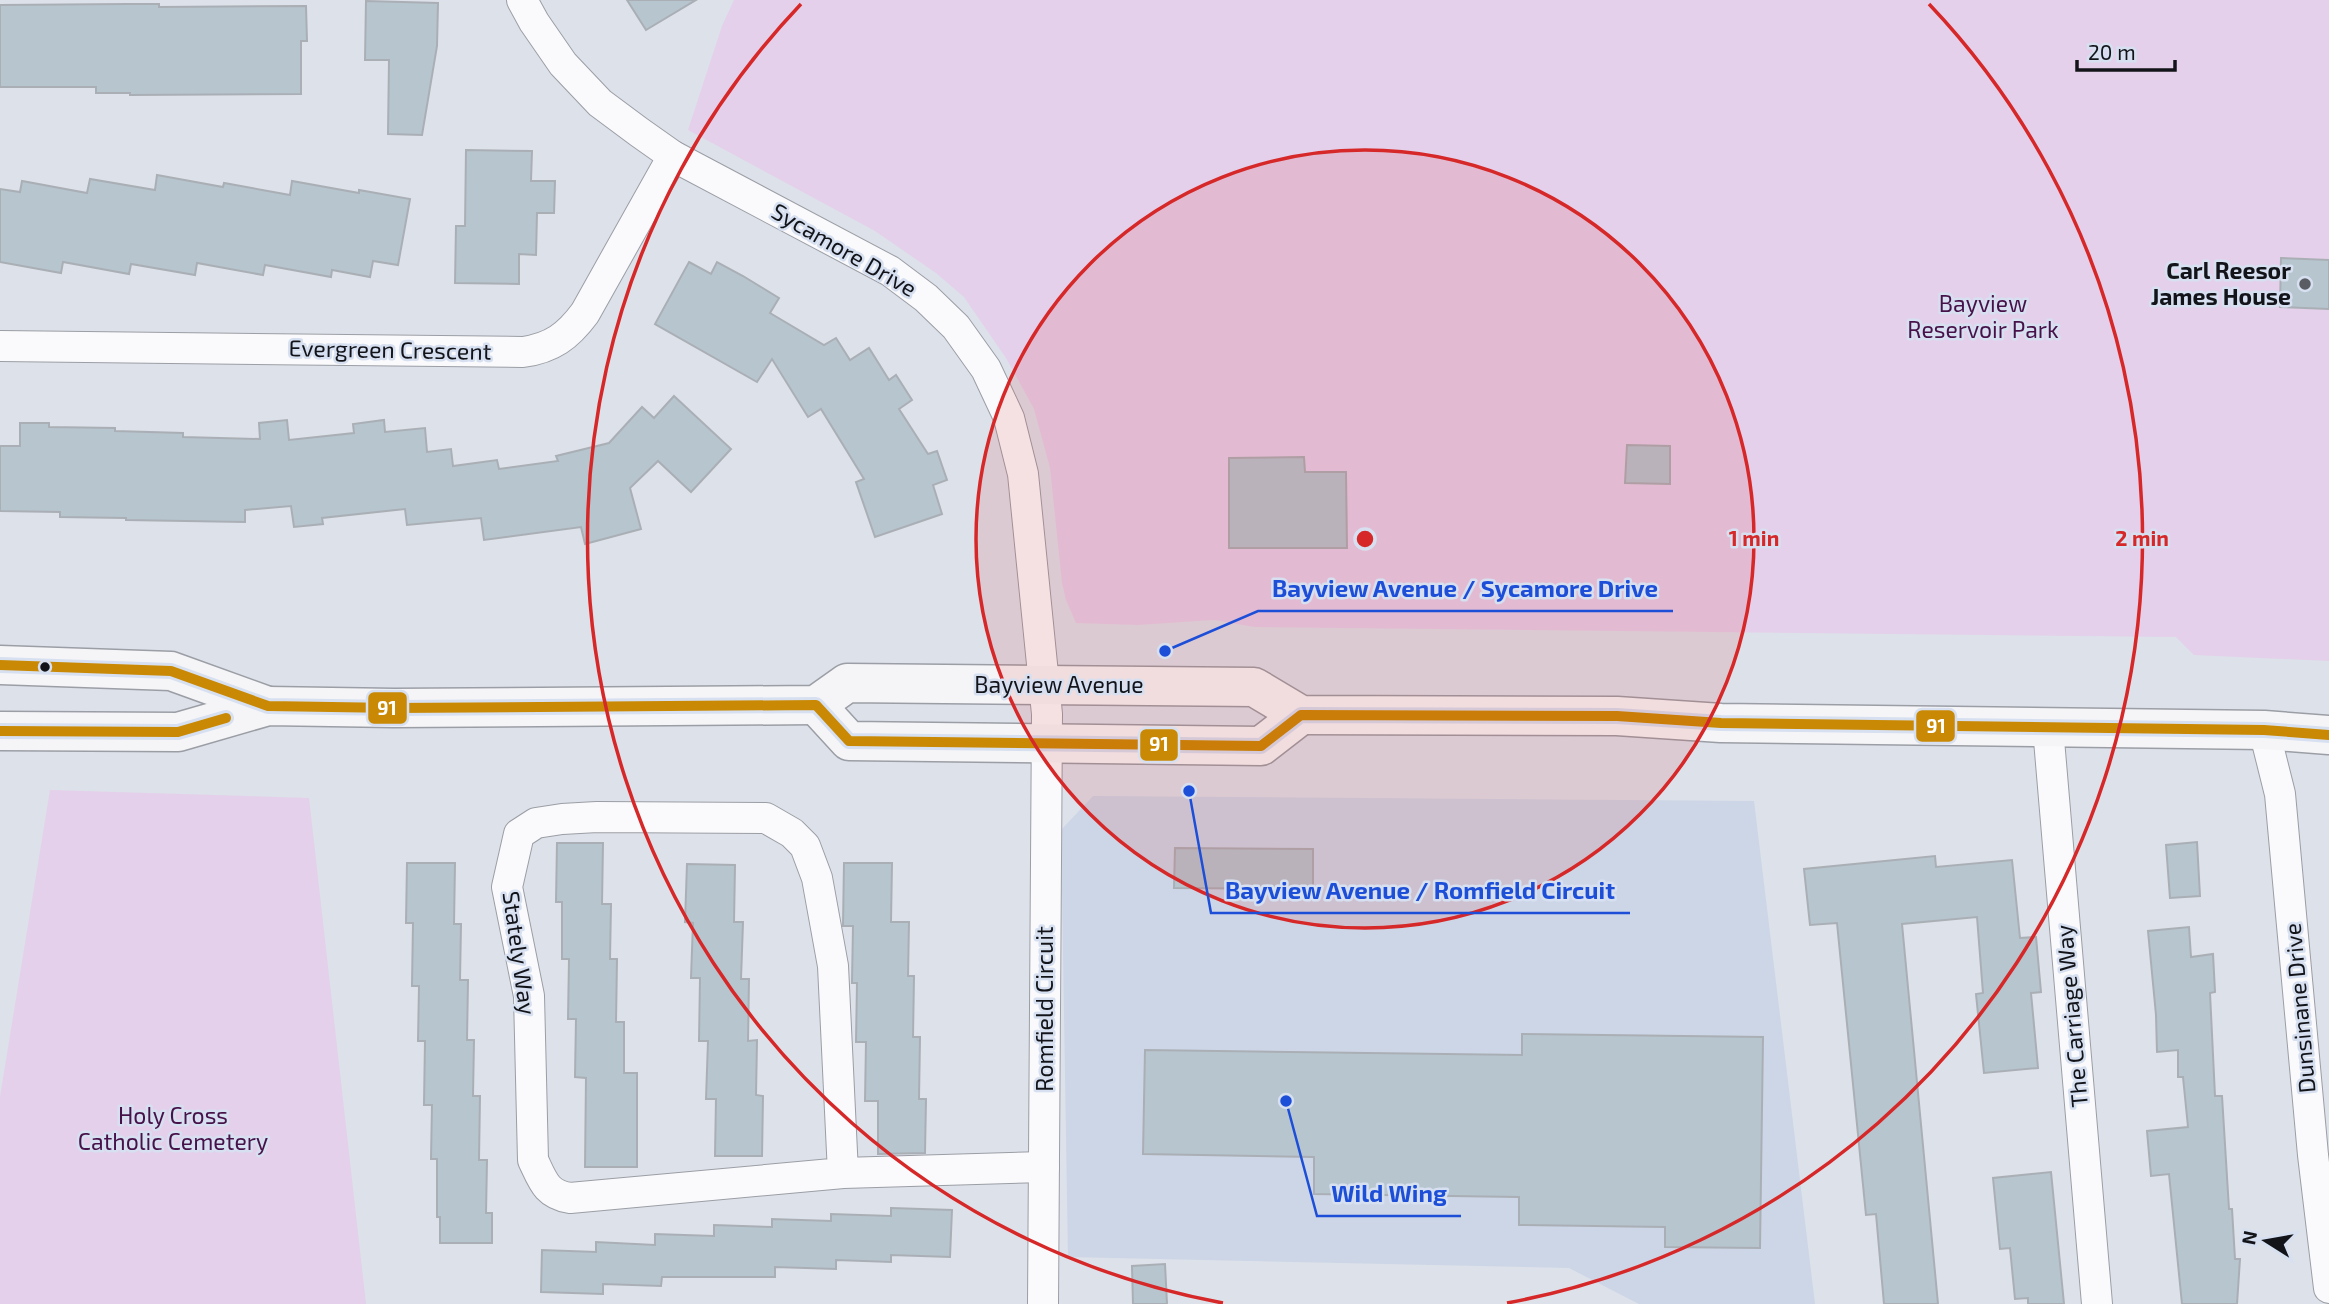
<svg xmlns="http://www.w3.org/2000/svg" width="2329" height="1304" font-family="'Exo 2',sans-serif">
<rect width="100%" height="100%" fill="#dde1ea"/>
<polygon fill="#cdd6e6" points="1093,796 1754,801 1815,1304 1639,1304 1569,1268 1068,1257 1061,830"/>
<g fill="#e4d0ea">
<polygon points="734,0 2329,0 2329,661 2194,655 2176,637 1254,627 1214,620 1137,625 1076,623 1066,600 1062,583 1050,468 1034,409 1006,358 964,297 936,273 875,231 688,130 722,26"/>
<polygon points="50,790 309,798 366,1304 0,1304 0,1097"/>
</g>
<g fill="#b7c5cf" stroke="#aaafb5" stroke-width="2">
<polygon points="627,0 696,0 646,30"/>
<polygon points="366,1 438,3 437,46 422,135 388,134 389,60 365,60"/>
<polygon points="127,4 159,4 159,7 306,6 307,41 301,41 301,94 130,95 130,93 96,93 96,87 0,87 0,5"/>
<polygon points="466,150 532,151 531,181 555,181 554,213 537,213 536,255 519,254 519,284 455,283 456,226 465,226"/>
<polygon points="157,175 223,187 224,183 290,195 292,181 359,193 359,190 410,199 398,265 373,261 370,277 332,270 331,277 265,265 263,275 197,263 195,275 131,264 129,274 63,262 61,273 0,262 0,189 20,192 22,181 87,193 90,179 155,190"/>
<polygon points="2281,258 2329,260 2329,309 2280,307"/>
<polygon points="689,262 711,274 717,262 743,276 779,298 770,313 824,345 836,338 850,360 869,348 889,380 896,375 912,400 899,409 928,454 937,451 947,480 933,485 942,514 875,537 856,482 864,479 821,409 808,417 772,359 757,382 655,324"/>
<polygon points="674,396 731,449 691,492 658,461 630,488 641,529 585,544 581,527 484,540 481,518 407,525 405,509 322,518 323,524 294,527 291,506 245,510 245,522 126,520 126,518 60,517 60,512 0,511 0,446 20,446 20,423 49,423 49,427 115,428 115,431 183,433 183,437 260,439 259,423 287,420 289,440 354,433 353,424 384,420 385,432 425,428 427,452 451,449 453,466 497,460 499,469 558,461 556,456 609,443 642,407 654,418"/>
<polygon points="1627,445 1670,446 1670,484 1625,483"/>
<polygon points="1304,457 1305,472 1346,472 1347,548 1229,548 1229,458"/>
<polygon points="2197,842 2200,896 2170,898 2166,845"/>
<polygon points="557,843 603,843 602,904 611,904 610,959 617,959 616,1022 624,1022 624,1073 637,1073 637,1167 585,1167 586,1078 575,1077 576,1019 568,1019 569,959 562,959 562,902 556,902"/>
<polygon points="1175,848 1313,849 1313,889 1174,888"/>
<polygon points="1935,856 1936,867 2012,860 2020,938 2036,937 2041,992 2031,993 2038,1068 1984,1073 1976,994 1983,993 1977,917 1902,924 1938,1304 1884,1304 1876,1214 1866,1215 1837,923 1810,925 1804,869"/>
<polygon points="407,863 455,863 454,924 461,924 460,980 468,980 467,1040 474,1040 473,1096 480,1096 479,1160 487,1160 486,1213 492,1213 492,1243 440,1243 440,1217 437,1217 437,1159 431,1159 432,1105 424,1105 425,1041 418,1041 419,986 412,986 413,923 406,923"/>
<polygon points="844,863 892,863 891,922 909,922 908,976 914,976 913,1037 920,1037 919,1099 926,1099 925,1153 878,1154 878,1101 865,1101 866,1042 856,1042 857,983 852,983 853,926 843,926"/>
<polygon points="687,864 735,865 734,922 743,922 741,979 749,979 748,1041 757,1040 756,1095 763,1096 762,1156 715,1156 716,1099 706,1099 708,1041 699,1041 700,978 691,978 693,923 685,922"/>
<polygon points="2189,927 2191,957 2213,954 2215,992 2210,993 2215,1096 2222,1096 2229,1209 2232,1209 2235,1259 2240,1259 2237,1304 2182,1304 2169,1174 2151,1176 2147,1131 2188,1127 2183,1077 2178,1077 2178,1050 2157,1052 2156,1015 2148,931"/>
<polygon points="1522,1034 1763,1037 1760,1248 1665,1247 1665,1227 1519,1225 1519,1197 1314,1194 1314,1157 1143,1154 1145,1050 1522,1055"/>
<polygon points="2051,1172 2064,1304 2028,1304 2028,1298 2015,1299 2010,1248 2000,1249 1993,1178"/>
<polygon points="891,1208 952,1210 950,1257 891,1255 891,1262 836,1260 836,1269 775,1267 775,1277 662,1277 661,1286 603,1284 603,1294 541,1292 542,1250 596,1252 596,1242 655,1245 655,1234 714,1236 714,1225 772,1227 772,1219 831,1221 831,1214 891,1216"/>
<polygon points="1165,1264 1167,1304 1133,1304 1132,1266"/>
</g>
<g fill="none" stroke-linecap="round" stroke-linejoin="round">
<g stroke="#9b9ea5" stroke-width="32">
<g id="minor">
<polyline points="522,0 534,22 563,64 600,103 639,132 673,156 890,271 926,298 956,327 986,369 1009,418 1023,474 1047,714 1043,1304"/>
<path d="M 0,346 L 523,352 C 552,348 568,336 585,313 L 673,156"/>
<polyline points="2048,728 2097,1304"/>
<polyline points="2264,730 2280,794 2313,1155 2329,1288"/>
<path d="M 843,1173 L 833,966 L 817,878 L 805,846 L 792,833 L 766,818 L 597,817 L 562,819 L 536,823 L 519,834 L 507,887 L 529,996 L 533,1160 C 543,1181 546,1194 570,1198 L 843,1173 L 1044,1167"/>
</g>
</g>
<g stroke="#9b9ea5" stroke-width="41">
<g id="secondary">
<polyline points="0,665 171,671 268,706"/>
<polyline points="816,705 849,741 1261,746 1301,715"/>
<polyline points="0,731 178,732 268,706 394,708 816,705 847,683 1254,687 1301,715 1617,716 1721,723 2264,730 2329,735"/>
</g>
</g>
<use href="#minor" stroke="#fafafc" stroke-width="30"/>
<use href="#secondary" stroke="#f5f5f8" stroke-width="38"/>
<g stroke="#d7e0f0" stroke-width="16">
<g id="bus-1">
<polyline points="0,665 171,671 268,706 394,708 816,705 849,741 1261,746 1301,715 1617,716 1721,723 2264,730 2329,735"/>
<polyline points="0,731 178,732 226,718"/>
</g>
</g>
<use href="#bus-1" stroke="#c98905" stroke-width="10"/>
</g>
<circle cx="1365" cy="539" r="389" fill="#d62828" fill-opacity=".12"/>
<g fill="none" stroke="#d62828" stroke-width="3.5">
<circle cx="1365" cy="539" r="389"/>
<path d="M1223 1303A777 777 0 0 1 801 4M1929 4A777 777 0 0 1 1507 1303"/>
</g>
<circle fill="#595c63" stroke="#d7e0f0" stroke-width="2.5" cx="2305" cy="284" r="7"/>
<circle fill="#12141a" stroke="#d7e0f0" stroke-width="2.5" cx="45" cy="667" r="6"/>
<g text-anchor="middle" stroke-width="5" stroke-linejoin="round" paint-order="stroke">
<g font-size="23" fill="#12141a" stroke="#d7e0f0">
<text transform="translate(844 250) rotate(30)" y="8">Sycamore Drive</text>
<text transform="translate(390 350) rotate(1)" y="8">Evergreen Crescent</text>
<text x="1059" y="693">Bayview Avenue</text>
<text transform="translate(519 953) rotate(82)" y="8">Stately Way</text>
<text transform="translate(2300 1008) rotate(-95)" y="8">Dunsinane Drive</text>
<text transform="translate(1045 1009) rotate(-90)" y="8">Romfield Circuit</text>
<text transform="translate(2072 1016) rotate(-95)" y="8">The Carriage Way</text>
</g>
<g font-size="23" font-weight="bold" fill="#12141a" stroke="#d7e0f0" text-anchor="end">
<text x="2291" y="279">Carl Reesor<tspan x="2291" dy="26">James House</tspan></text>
</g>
<g font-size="23" fill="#471149" stroke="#d7e0f0">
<text x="1983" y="312">Bayview<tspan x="1983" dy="26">Reservoir Park</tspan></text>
<text x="173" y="1124">Holy Cross<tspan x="173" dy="26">Catholic Cemetery</tspan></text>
</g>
</g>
<circle cx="1365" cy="539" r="10" fill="#d62828" stroke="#d7e0f0" stroke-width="3.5"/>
<g font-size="21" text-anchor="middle" font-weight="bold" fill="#d62828" stroke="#d7e0f0" stroke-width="5" stroke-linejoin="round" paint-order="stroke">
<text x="1754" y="546">1 min</text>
<text x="2142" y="546">2 min</text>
</g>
<path fill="none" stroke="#1d4ed8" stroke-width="2.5" d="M1165 651L1258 611H1673M1189 791L1211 913H1630M1286 1101L1317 1216H1461"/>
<g fill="#1d4ed8" stroke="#d7e0f0" stroke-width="2.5">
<circle cx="1165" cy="651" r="7"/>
<circle cx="1189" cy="791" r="7"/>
<circle cx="1286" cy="1101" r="7"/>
</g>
<g font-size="24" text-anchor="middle" font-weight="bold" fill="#1d4ed8" stroke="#d7e0f0" stroke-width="5" stroke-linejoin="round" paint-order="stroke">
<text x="1465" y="597">Bayview Avenue / Sycamore Drive</text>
<text x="1420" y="899">Bayview Avenue / Romfield Circuit</text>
<text x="1389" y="1202">Wild Wing</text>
</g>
<g stroke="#d7e0f0" stroke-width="2.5">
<rect x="367" y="691" width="41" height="34" rx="7" fill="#c98905"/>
<rect x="1915" y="709" width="41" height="34" rx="7" fill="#c98905"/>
<rect x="1139" y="728" width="40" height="34" rx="7" fill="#c98905"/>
</g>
<g font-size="19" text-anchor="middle" font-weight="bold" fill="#fff">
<text x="387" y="715">91</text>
<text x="1936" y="733">91</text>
<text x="1159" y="751">91</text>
</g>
<g transform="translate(2266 1241) rotate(281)" stroke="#d7e0f0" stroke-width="5" paint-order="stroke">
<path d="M0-5L12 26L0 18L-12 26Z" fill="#12141a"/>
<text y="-10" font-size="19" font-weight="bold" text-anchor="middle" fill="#12141a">N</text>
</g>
<path d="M2077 60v10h98v-10" fill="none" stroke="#12141a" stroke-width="3.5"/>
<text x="2088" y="60" font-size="21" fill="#12141a" stroke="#d7e0f0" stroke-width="5" paint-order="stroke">20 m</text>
</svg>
